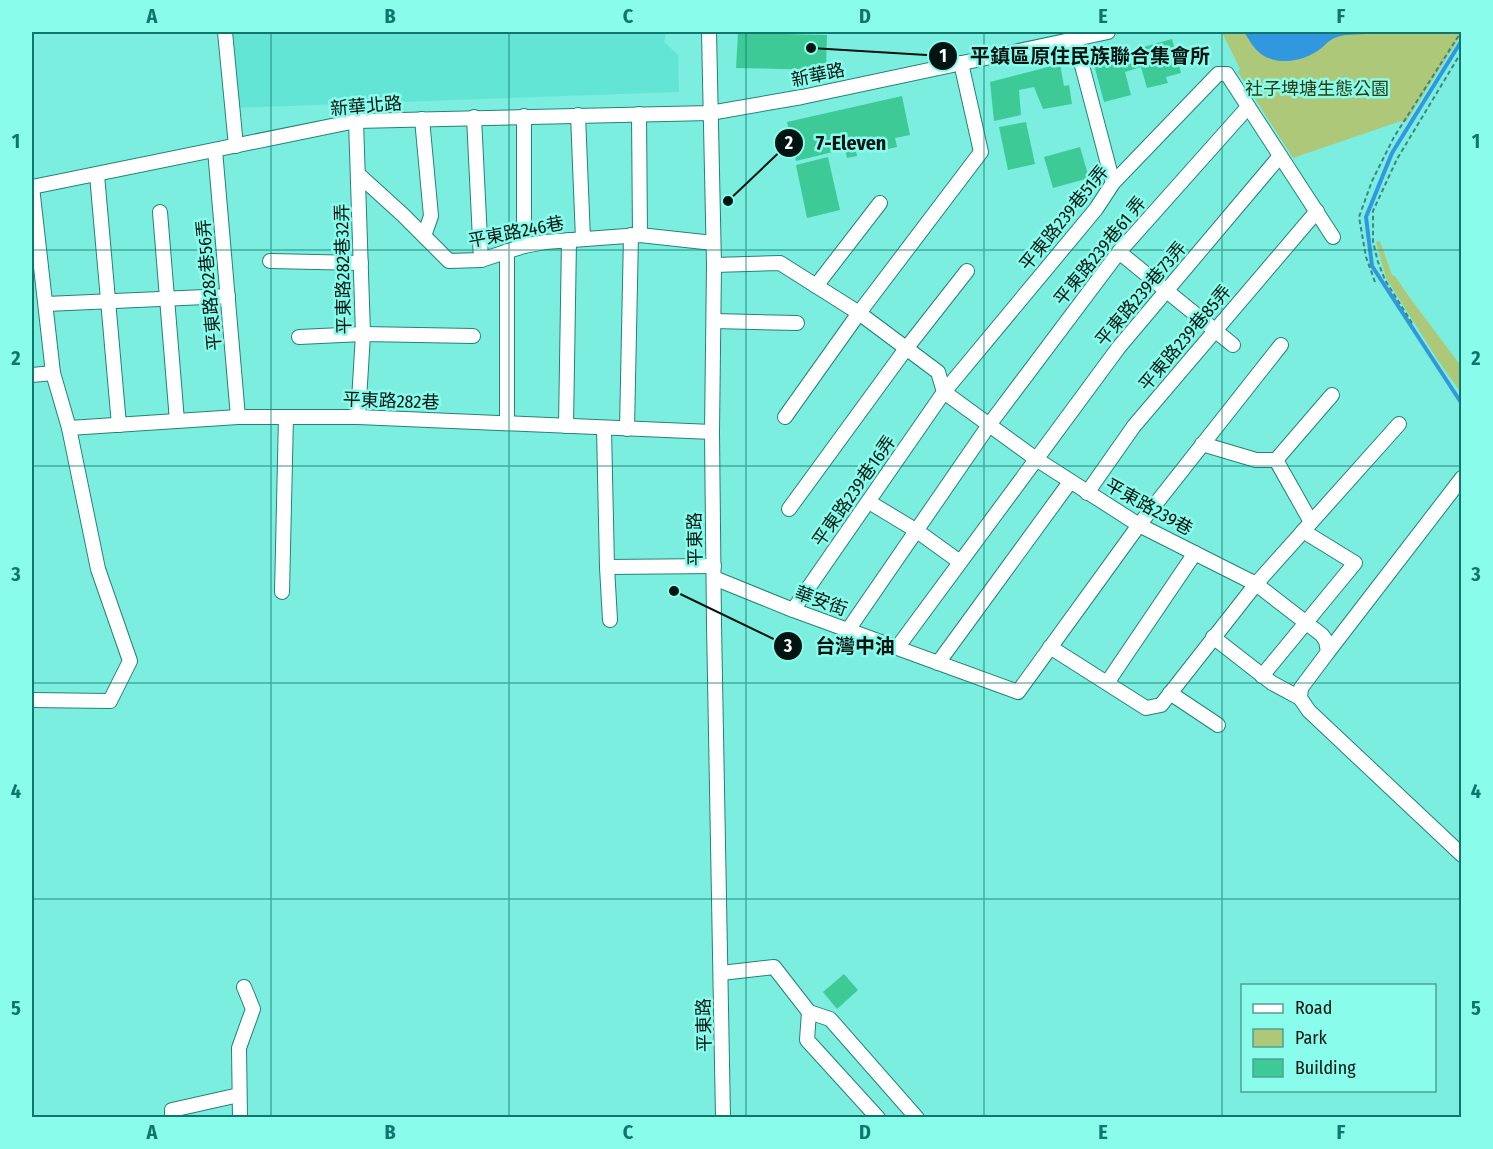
<svg xmlns="http://www.w3.org/2000/svg" width="1493" height="1149" font-family="'Fira Sans Condensed','Noto Sans TC',sans-serif">
<rect width="100%" height="100%" fill="#7beedf"/>
<polygon fill="#62e5d5" points="230,32 666,32 664,42 678,55 679,92 230,108"/>
<g fill="#adc879">
<polygon points="1222,32 1461,32 1462,34 1406,122 1401,121 1293,158 1238,72 1240,69"/>
<polygon points="1380,241 1392,275 1395,276 1410,298 1461,366 1461,393 1437,359 1386,278 1376,242"/>
</g>
<path fill="#3197df" d="M 1244,32 L 1374,32 C 1361,36 1349,33 1337,37 C 1327,40 1323,49 1314,53 C 1299,62 1276,65 1261,54 C 1253,48 1249,39 1244,32 Z"/>
<g fill="none" stroke-linecap="round" stroke-linejoin="round">
<polyline stroke="#3197df" stroke-width="4" points="1462,40 1392,153 1366,217 1372,266 1462,404"/>
</g>
<g fill="#3dca97">
<polygon points="738,33 827,35 826,70 736,68"/>
<polygon points="1172,39 1181,73 1166,77 1168,83 1147,88 1141,67 1125,72 1131,95 1104,102 1093,61"/>
<polygon points="1060,64 1064,86 1069,85 1072,104 1043,109 1034,87 1019,90 1021,115 994,121 990,82"/>
<polygon points="902,96 910,135 895,138 897,147 888,149 886,140 855,147 857,156 847,158 845,149 796,161 787,122"/>
<polygon points="1026,122 1035,164 1008,170 999,127"/>
<polygon points="1080,147 1089,178 1053,188 1044,157"/>
<polygon points="828,157 840,210 807,218 796,165"/>
<polygon points="844,974 858,990 837,1009 823,992"/>
</g>
<g fill="none" stroke-linecap="round" stroke-linejoin="round">
<g stroke="#258278" stroke-width="16">
<g id="minor">
<polyline points="225,32 236,146"/>
<polyline points="709,32 714,265 712,432 714,624 723,1118"/>
<polyline points="1075,39 1113,183"/>
<polyline points="639,114 640,235"/>
<polyline points="578,115 583,239"/>
<polyline points="474,117 481,260"/>
<polyline points="422,119 431,216 424,236"/>
<polyline points="356,121 363,334 358,417"/>
<polyline points="215,150 238,417"/>
<polyline points="97,175 119,425"/>
<polyline points="359,175 403,215 449,261 481,260 524,246 545,242 640,235 713,243"/>
<polyline points="32,187 356,121 710,113 802,97 1108,32"/>
<polyline points="32,187 53,373 69,428 98,569 130,661 110,701 32,700"/>
<polyline points="160,212 177,421"/>
<polyline points="524,246 524,116"/>
<polyline points="507,251 507,423"/>
<polyline points="1119,252 1233,345"/>
<polyline points="270,261 361,263"/>
<polyline points="714,265 780,263 859,313 938,372 944,392 1036,459 1139,525 1256,584 1322,635 1326,641 1328,652 1301,688 1300,698 1309,711 1462,855"/>
<polyline points="816,286 880,203"/>
<polyline points="46,304 228,296"/>
<polyline points="714,321 797,323"/>
<polyline points="299,337 363,334 473,336"/>
<polyline points="32,375 53,373"/>
<polyline points="785,417 859,313 981,152 961,63"/>
<polyline points="566,426 569,240"/>
<polyline points="69,428 238,417 358,417 712,432"/>
<polyline points="604,428 607,567 610,620"/>
<polyline points="627,429 631,235"/>
<polyline points="1202,444 1256,460 1276,460 1332,395"/>
<polyline points="1276,460 1311,522"/>
<polyline points="1087,493 1134,426 1317,211"/>
<polyline points="869,502 917,531 960,562"/>
<polyline points="789,509 905,350 967,271"/>
<polyline points="607,567 714,566"/>
<polyline points="714,578 793,610 1018,692 1139,525 1281,345"/>
<polyline points="282,592 286,417"/>
<polyline points="793,610 944,392 1096,209 1113,183 1218,74 1227,74 1333,237"/>
<polyline points="848,630 989,425 1119,252 1248,107"/>
<polyline points="1213,637 1272,683 1300,698"/>
<polyline points="1050,647 1146,708 1161,705 1256,584 1399,424"/>
<polyline points="897,648 1119,347 1280,156"/>
<polyline points="1328,652 1462,478"/>
<polyline points="938,663 1070,482"/>
<polyline points="1262,676 1355,563 1303,531"/>
<polyline points="1107,683 1195,553"/>
<polyline points="1170,693 1218,725"/>
<polyline points="721,973 774,967 809,1012 830,1019 917,1118"/>
<polyline points="809,1012 807,1040 878,1118"/>
<polyline points="172,1118 172,1110 239,1095"/>
<polyline points="240,1118 239,1048 253,1009 244,987"/>
</g>
</g>
<g stroke="#40867d" stroke-width="2" stroke-dasharray="4.5 3" stroke-linecap="butt">
<polyline points="1375,282 1366,257 1359,217 1372,181 1394,137 1461,32"/>
<polyline points="1412,323 1385,280 1378,262 1373,242 1373,211 1397,159 1462,51"/>
</g>
<use href="#minor" stroke="#fff" stroke-width="14"/>
</g>
<path fill="none" stroke="#0f766e" stroke-width="1.5" stroke-opacity="0.55" d="M 271,32 L 271,1118M 509,32 L 509,1118M 746,32 L 746,1118M 984,32 L 984,1118M 1222,32 L 1222,1118M 32,250 L 1462,250M 32,466 L 1462,466M 32,683 L 1462,683M 32,899 L 1462,899"/>
<g text-anchor="middle" stroke-width="5" stroke-linejoin="round" paint-order="stroke">
<g font-size="18" fill="#001411" stroke="#89fcec">
<text transform="translate(818 75) rotate(-12)" y="6">新華路</text>
<text transform="translate(366 106) rotate(-5)" y="6">新華北路</text>
<text transform="translate(1064 218) rotate(-51)" y="6">平東路239巷51弄</text>
<text transform="translate(516 232) rotate(-11)" y="6">平東路246巷</text>
<text transform="translate(1100 251) rotate(-51)" y="6">平東路239巷61 弄</text>
<text transform="translate(343 269) rotate(-91)" y="6">平東路282巷32弄</text>
<text transform="translate(209 285) rotate(-95)" y="6">平東路282巷56弄</text>
<text transform="translate(1141 294) rotate(-50)" y="6">平東路239巷73弄</text>
<text transform="translate(1185 338) rotate(-50)" y="6">平東路239巷85弄</text>
<text transform="translate(391 401) rotate(2)" y="6">平東路282巷</text>
<text transform="translate(854 491) rotate(-55)" y="6">平東路239巷16弄</text>
<text transform="translate(1149 507) rotate(29)" y="6">平東路239巷</text>
<text transform="translate(695 539) rotate(-91)" y="6">平東路</text>
<text transform="translate(821 601) rotate(20)" y="6">華安街</text>
<text transform="translate(704 1025) rotate(-91)" y="6">平東路</text>
</g>
<g font-size="18" fill="#2e3b0f" stroke="#89fcec">
<text x="1317" y="95">社子埤塘生態公園</text>
</g>
</g>
<path fill="none" stroke="#001411" stroke-width="2" d="M811 48L943 56M728 201L789 143M674 591L788 646"/>
<g fill="#001411" stroke="#89fcec" stroke-width="2">
<circle cx="811" cy="48" r="6"/>
<circle cx="728" cy="201" r="6"/>
<circle cx="674" cy="591" r="6"/>
<circle cx="943" cy="56" r="15"/>
<circle cx="789" cy="143" r="15"/>
<circle cx="788" cy="646" r="15"/>
</g>
<g font-size="18" text-anchor="middle" font-weight="bold" fill="#fff">
<text x="943" y="62">1</text>
<text x="789" y="149">2</text>
<text x="788" y="652">3</text>
</g>
<g font-size="20" text-anchor="middle" font-weight="bold" fill="#001411" stroke="#89fcec" stroke-width="5" stroke-linejoin="round" paint-order="stroke">
<text x="1090" y="63">平鎮區原住民族聯合集會所</text>
<text x="851" y="150">7-Eleven</text>
<text x="855" y="653">台灣中油</text>
</g>
<rect width="1493" height="1149" fill="none" stroke="#89fcec" stroke-width="66"/>
<rect x="1241" y="984" width="195" height="108" fill="#89fcec" stroke="#529f94" stroke-width="1.5"/>
<rect x="1253" y="1004" width="30" height="9" fill="#ffffff" stroke="#529f94" stroke-width="1.5"/>
<text x="1295" y="1014" font-size="18" fill="#001411">Road</text>
<rect x="1253" y="1029" width="30" height="18" fill="#adc879" stroke="#529f94" stroke-width="1.5"/>
<text x="1295" y="1044" font-size="18" fill="#001411">Park</text>
<rect x="1253" y="1059" width="30" height="18" fill="#3dca97" stroke="#529f94" stroke-width="1.5"/>
<text x="1295" y="1074" font-size="18" fill="#001411">Building</text>
<rect x="33" y="33" width="1427" height="1083" fill="none" stroke="#0f766e" stroke-width="2"/>
<g font-size="20" text-anchor="middle" font-weight="bold" fill="#0f766e">
<text x="152" y="23">A</text>
<text x="390" y="23">B</text>
<text x="628" y="23">C</text>
<text x="865" y="23">D</text>
<text x="1103" y="23">E</text>
<text x="1341" y="23">F</text>
<text x="16" y="148">1</text>
<text x="1476" y="148">1</text>
<text x="16" y="365">2</text>
<text x="1476" y="365">2</text>
<text x="16" y="581">3</text>
<text x="1476" y="581">3</text>
<text x="16" y="798">4</text>
<text x="1476" y="798">4</text>
<text x="16" y="1015">5</text>
<text x="1476" y="1015">5</text>
<text x="152" y="1139">A</text>
<text x="390" y="1139">B</text>
<text x="628" y="1139">C</text>
<text x="865" y="1139">D</text>
<text x="1103" y="1139">E</text>
<text x="1341" y="1139">F</text>
</g>
</svg>
